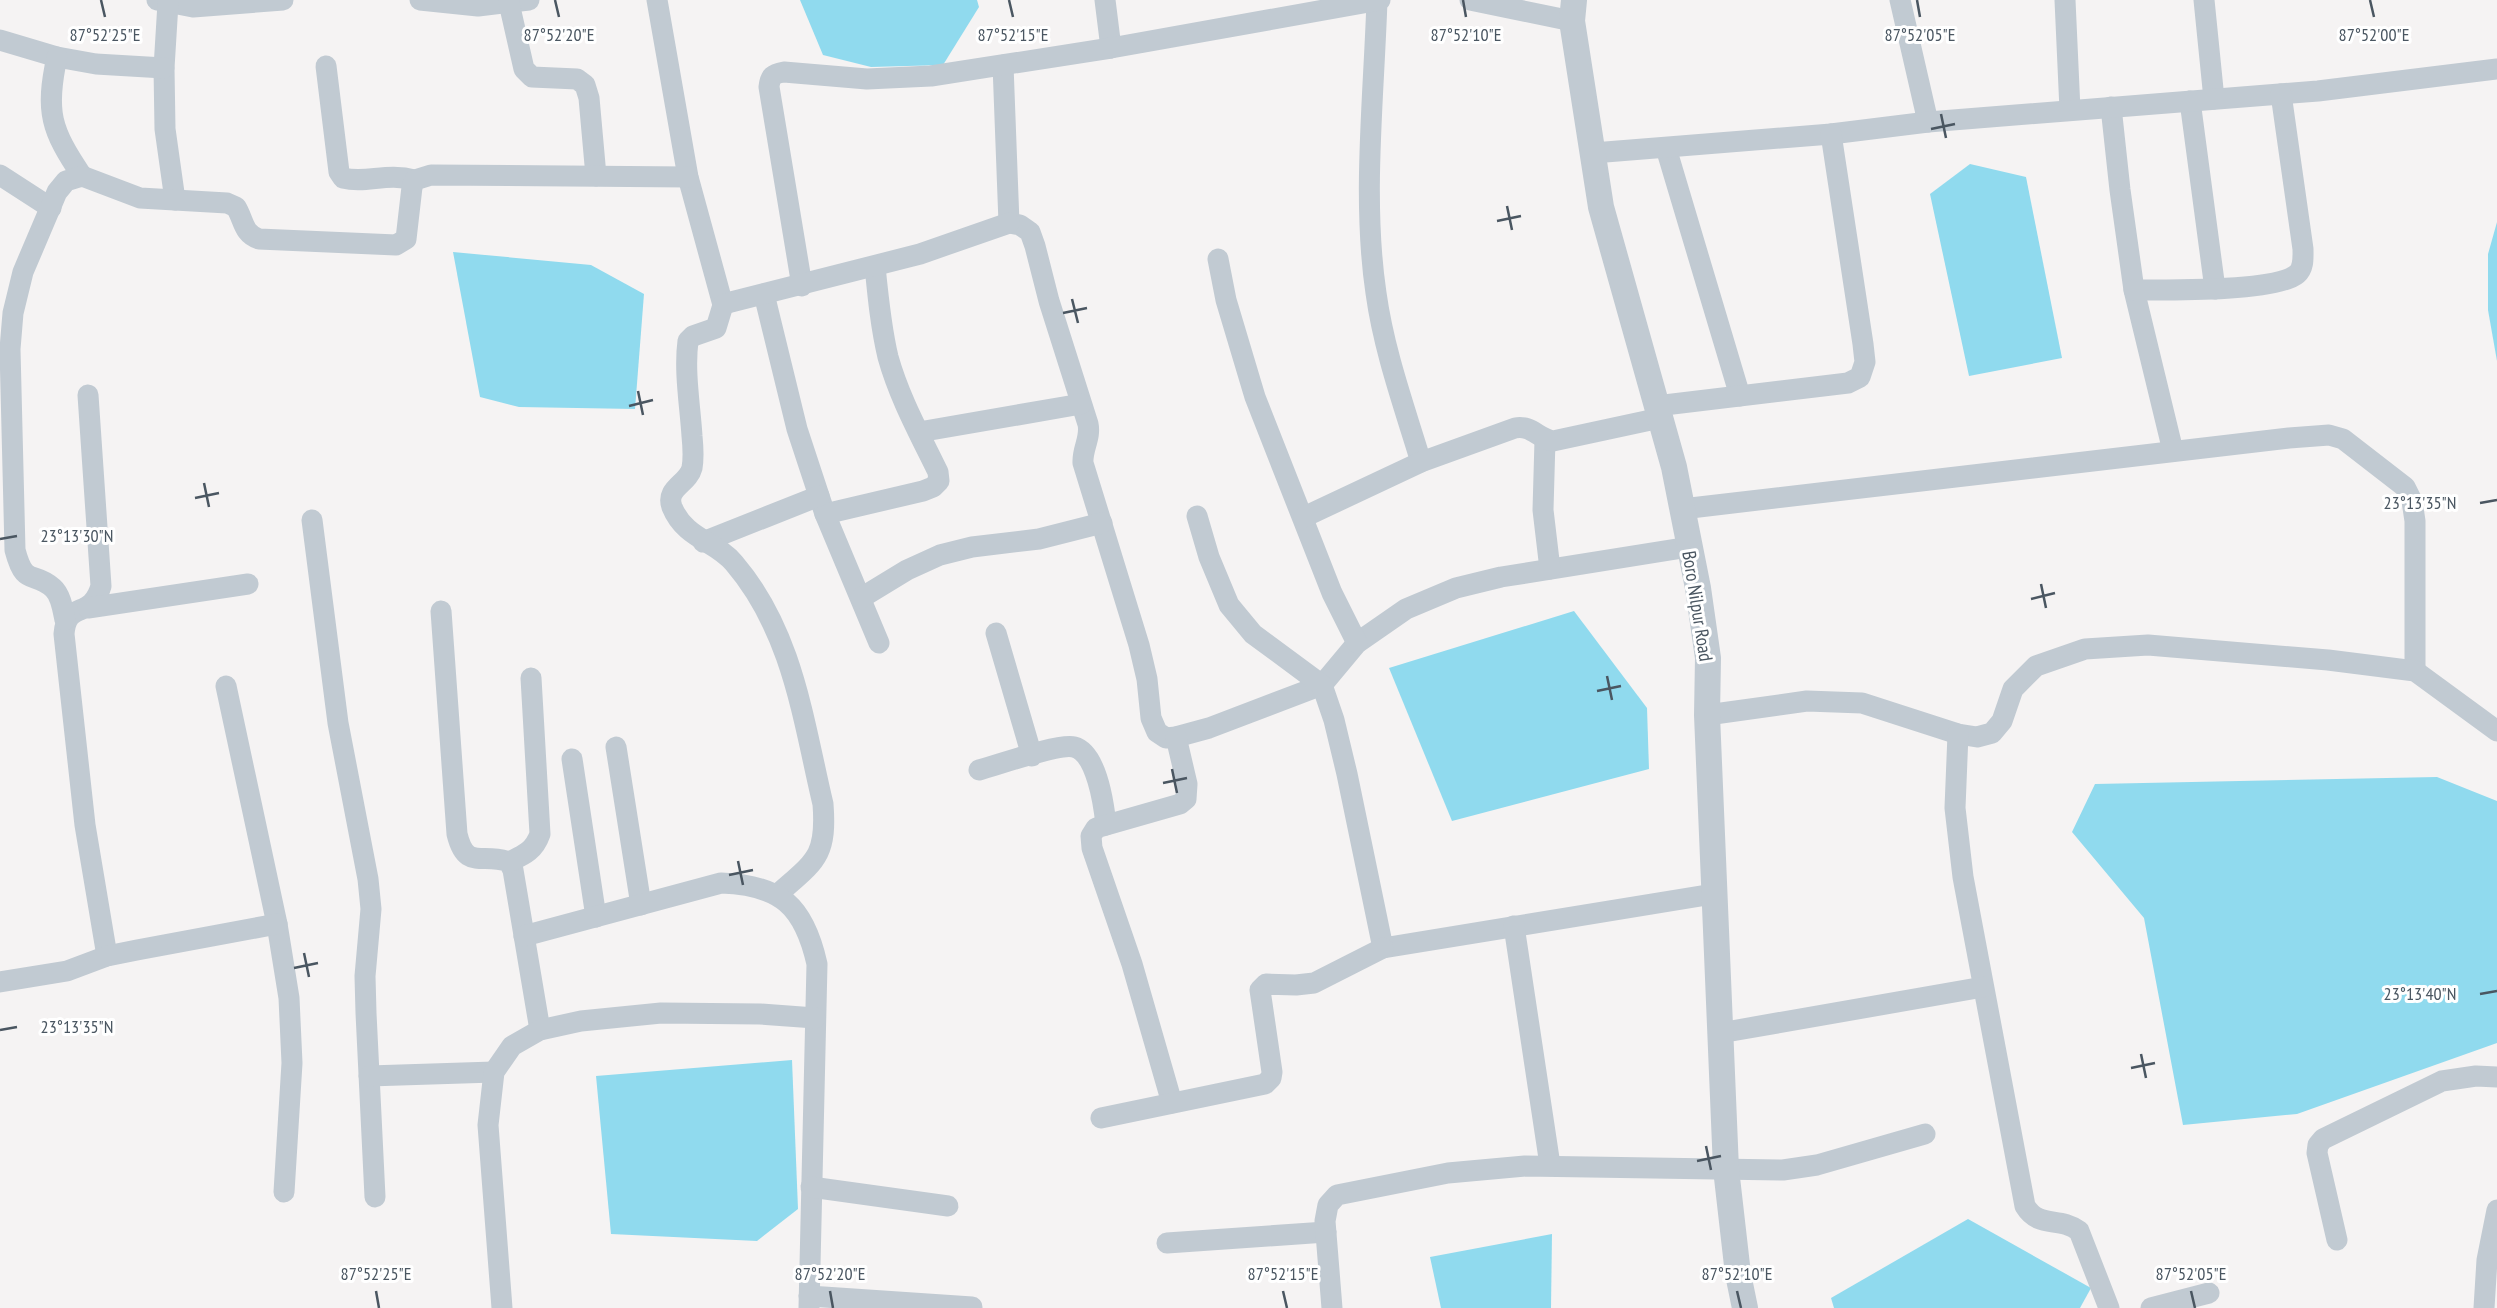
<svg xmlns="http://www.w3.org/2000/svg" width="2497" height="1308" font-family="'PT Sans Narrow',sans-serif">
<rect width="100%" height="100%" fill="#f5f3f3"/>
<g fill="#90daee">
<polygon points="800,0 977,0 979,7 943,65 871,67 823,55"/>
<polygon points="1970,164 2026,177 2062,358 1969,376 1930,194"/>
<polygon points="2497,222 2497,361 2488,310 2488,254"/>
<polygon points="453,252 591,265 644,294 635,409 519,407 480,397"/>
<polygon points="1574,611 1647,708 1649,769 1452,821 1389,668"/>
<polygon points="2437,777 2497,801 2497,1043 2297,1114 2183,1125 2144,918 2072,832 2095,784"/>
<polygon points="792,1060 798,1209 757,1241 611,1234 596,1076"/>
<polygon points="1968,1219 2091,1288 2080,1308 1834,1308 1831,1298"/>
<polygon points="1552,1234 1551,1308 1441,1308 1430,1257"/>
</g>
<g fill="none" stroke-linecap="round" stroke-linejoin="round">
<g stroke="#c1cad2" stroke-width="21">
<polyline points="157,0 193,7 283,0"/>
<polyline points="420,0 478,6 529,0"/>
<polyline points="657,0 688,177 723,305"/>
<polyline points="1105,0 1111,48"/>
<path d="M 1377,0 C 1374,95 1362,199 1376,293 C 1384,351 1404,406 1421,462"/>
<polyline points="1470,0 1572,21"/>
<polyline points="1900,0 1928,122"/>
<polyline points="2065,0 2070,110"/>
<polyline points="2204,0 2214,99"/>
<polyline points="168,3 164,68 165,129 175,200"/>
<polyline points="509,3 524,69 532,77 577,79 585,85 589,98 596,176"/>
<polyline points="0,40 57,57 96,64 164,68"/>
<path d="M 57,57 C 45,112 51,130 82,176"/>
<path d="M 1003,65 L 1009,223 L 1020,225 L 1030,232 L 1035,246 L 1049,301 L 1088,424 C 1091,438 1082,449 1083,463 L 1139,645 L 1147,679 L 1151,718 L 1157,732 L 1166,738 L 1176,737 L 1209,728 L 1322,685 L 1357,643 L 1406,609 L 1456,588 L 1501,577 L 1689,547"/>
<path d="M 326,66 L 339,172 L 343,178 C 367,184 386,172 415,180"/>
<polyline points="2190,101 2215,289"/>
<polyline points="2111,107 2120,190 2134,290 2173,451"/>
<polyline points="1666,148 1740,396"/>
<polyline points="1593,153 1831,134 1928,122 2318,91 2497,69"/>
<polyline points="0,175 51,208"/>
<polyline points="1218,259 1226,300 1255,397 1332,593 1357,643"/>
<path d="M 802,286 L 769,87 C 770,76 773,74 784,72 L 867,79 L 931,76 L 1111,48 L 1380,0"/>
<path d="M 2134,290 C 2165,290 2276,292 2297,274 C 2304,268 2303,258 2303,249 L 2281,94"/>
<polyline points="764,294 797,429 825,514 879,643"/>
<path d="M 88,395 L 101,586 C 91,621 67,599 64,634 L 85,825 L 107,956"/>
<polyline points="1656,406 1848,383 1860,377 1865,362 1863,344 1831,134"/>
<polyline points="919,432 1081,404"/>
<polyline points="1545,440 1543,510 1550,569"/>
<polyline points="1682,509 2289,438 2329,435 2343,439 2405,487 2412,501 2415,521 2415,671"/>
<path d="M 825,514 L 923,491 L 933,487 L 939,481 L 938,472 C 920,435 899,397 888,357 C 881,328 878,297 875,266"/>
<polyline points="1197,516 1209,557 1229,605 1253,634 1322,685 1334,720 1347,774 1383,948 1713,894"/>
<path d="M 1304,517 L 1421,462 L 1515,428 C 1532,425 1537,438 1553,441 L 1660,418"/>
<polyline points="312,520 338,723 368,879 371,909 365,976 366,1013 375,1197"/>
<polyline points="703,542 819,496"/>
<polyline points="861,598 907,570 940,555 972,547 1039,539 1102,523"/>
<polyline points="88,608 248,584"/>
<path d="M 441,611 L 457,834 C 466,871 482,852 509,862 L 513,870 L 540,1030"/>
<path d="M 65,620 C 63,610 61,595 53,588 C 33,570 25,588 15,550 L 10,349 L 13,313 L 23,272 L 57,192 L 66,181 L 82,176 L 140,198 L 227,203 L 236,207 C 244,220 243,234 259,239 L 396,245 L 406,239 L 412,187 L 415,180 L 431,175 L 688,177"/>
<polyline points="996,633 1032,756"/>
<polyline points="226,686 277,924 289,998 292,1063 284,1192"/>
<polyline points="1707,715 1807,701 1862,703 1958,734 1977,737 1992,733 2002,721 2013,689 2036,666 2085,649 2148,645 2328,660 2415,671 2497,731"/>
<path d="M 1958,734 L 1955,808 L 1963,877 L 2025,1206 C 2039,1229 2059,1216 2079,1231 L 2109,1308"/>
<polyline points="616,747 641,905"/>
<polyline points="572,759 596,917"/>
<path d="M 979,770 C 998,765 1059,743 1074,747 C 1097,753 1104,806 1106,825"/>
<path d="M 509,862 C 524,855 534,851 540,834 L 531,678"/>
<path d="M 778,894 C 815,861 827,857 823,804 C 803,720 793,632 734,563 C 716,541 685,539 672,507 C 665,488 688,484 692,468 C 694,457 693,446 692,436 C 690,405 684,371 688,341 L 693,336 L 716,328 L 723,305 L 731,302 L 920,254 L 1009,223"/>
<polyline points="1514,926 1550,1165"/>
<path d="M 524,936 L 721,883 C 781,885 804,906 817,964 L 809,1308"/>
<polyline points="0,982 67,971 107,956 137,950 277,924"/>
<polyline points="1720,1033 1983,987"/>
<polyline points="369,1076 494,1072"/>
<polyline points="1172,1103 1132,964 1092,848 1091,836 1096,828 1180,804 1186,799 1187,784 1176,737"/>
<polyline points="1101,1118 1265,1084 1271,1078 1272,1072 1260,990 1266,984 1296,985 1314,983 1383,948"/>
<polyline points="811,1187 948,1206"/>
<polyline points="2337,1240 2317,1153 2318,1145 2323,1139 2442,1081 2476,1076 2497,1077"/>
<polyline points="1167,1243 1326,1232"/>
<polyline points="809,1296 972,1307"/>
<polyline points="502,1308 488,1125 494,1072 512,1046 540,1030 581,1021 661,1013 760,1014 815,1018"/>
<polyline points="1332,1308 1325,1221 1328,1205 1337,1195 1448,1173 1525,1166 1783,1170 1817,1165 1925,1134"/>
<polyline points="2151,1308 2209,1293"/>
<polyline points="2484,1308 2487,1260 2497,1210"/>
</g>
<polyline stroke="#c1cad2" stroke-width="26" points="1574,0 1572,21 1601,207 1674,467 1698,588 1708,658 1707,715 1726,1169 1738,1274 1745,1308"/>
</g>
<path fill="none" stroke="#4a5661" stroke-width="2.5" d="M 101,0 L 105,17M 555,0 L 559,17M 1009,0 L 1013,17M 1463,0 L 1466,17M 1917,0 L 1920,17M 2370,0 L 2374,17M 1941,114 L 1946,138M 1931,129 L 1955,124M 1507,206 L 1512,230M 1497,221 L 1521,216M 1072,299 L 1078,323M 1063,313 L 1087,308M 638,391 L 643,415M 629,406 L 653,400M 204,483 L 209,507M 195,498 L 219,493M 2480,503 L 2497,500M 0,539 L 17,536M 2041,584 L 2046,608M 2031,599 L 2055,593M 1607,676 L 1612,700M 1597,691 L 1621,686M 1172,769 L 1177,793M 1163,783 L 1187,778M 738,861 L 743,885M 729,875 L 753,870M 304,953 L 309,977M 294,968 L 318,963M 2480,994 L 2497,991M 0,1030 L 17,1027M 2141,1054 L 2146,1078M 2131,1068 L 2155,1063M 1706,1146 L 1711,1170M 1697,1161 L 1721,1156M 376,1291 L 379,1308M 830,1291 L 833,1308M 1283,1291 L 1287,1308M 1737,1291 L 1741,1308M 2191,1291 L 2195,1308"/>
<g text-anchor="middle" stroke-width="6" stroke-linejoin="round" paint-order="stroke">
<g font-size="19" fill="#4a5661" stroke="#fff">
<text transform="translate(1698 606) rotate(81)" y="7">Boro Nilpur Road</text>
</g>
</g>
<g font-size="18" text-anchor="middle" fill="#4a5661" stroke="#fff" stroke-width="6" stroke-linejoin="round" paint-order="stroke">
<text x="105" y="41">87°52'25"E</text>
<text x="559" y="41">87°52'20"E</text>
<text x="1013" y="41">87°52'15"E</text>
<text x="1466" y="41">87°52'10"E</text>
<text x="1920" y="41">87°52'05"E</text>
<text x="2374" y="41">87°52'00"E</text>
<text x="2420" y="509">23°13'35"N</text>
<text x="77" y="542">23°13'30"N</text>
<text x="2420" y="1000">23°13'40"N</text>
<text x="77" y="1033">23°13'35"N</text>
<text x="376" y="1280">87°52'25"E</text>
<text x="830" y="1280">87°52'20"E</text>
<text x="1283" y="1280">87°52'15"E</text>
<text x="1737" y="1280">87°52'10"E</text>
<text x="2191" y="1280">87°52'05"E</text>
</g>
</svg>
